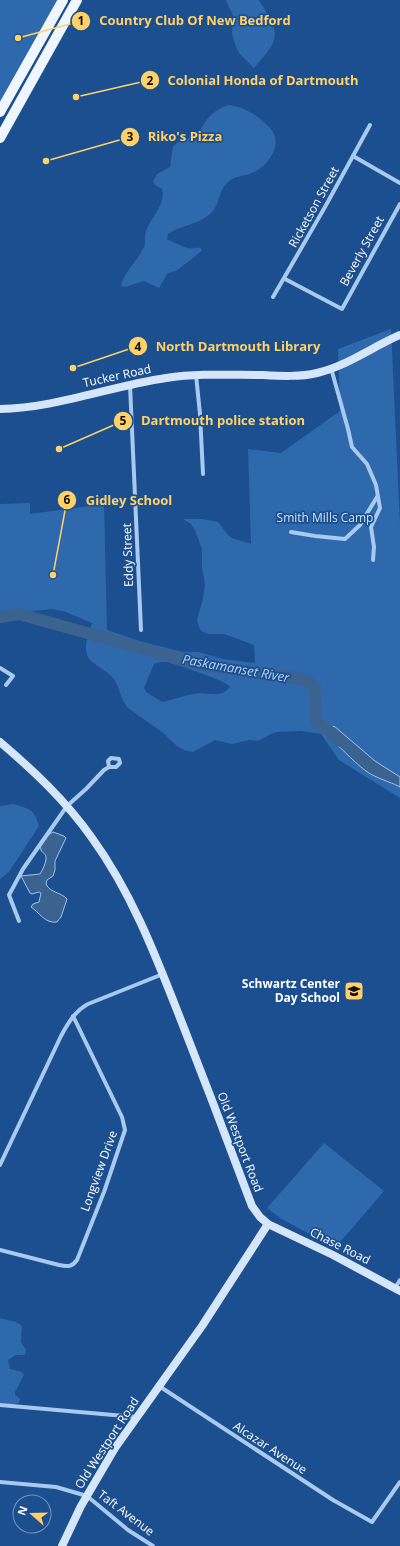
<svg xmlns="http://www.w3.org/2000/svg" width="400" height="1546" font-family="'Open Sans',sans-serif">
<rect width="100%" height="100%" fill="#1b4f8f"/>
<g fill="#2e69ad" fill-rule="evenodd">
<polygon points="0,0 58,0 0,103"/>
<path d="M 226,0 L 258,0 C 264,6 266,12 270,19 C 283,42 267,51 254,68 L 239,53 L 236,47 L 232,34 L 233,16 Z"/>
<path d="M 228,105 C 244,107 257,115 268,126 C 284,140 272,162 256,171 C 247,177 235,174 226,184 C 218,192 220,205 211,213 C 199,225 181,225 168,234 L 167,239 C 170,241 184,247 188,248 C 192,249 196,247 201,248 L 202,250 C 200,253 179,269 176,271 C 173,272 170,272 167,274 L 159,288 L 144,281 L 125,287 L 121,286 C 124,271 138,261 144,247 C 146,242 144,236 146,232 C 150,217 166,206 162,189 L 155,185 L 153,181 L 157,174 L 170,167 L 173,147 L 177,143 L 198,134 C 207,118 211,112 228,105 Z"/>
<path d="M 391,329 L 400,524 L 400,798 L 339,760 L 321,734 L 301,731 L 275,732 L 258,741 L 249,740 L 232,744 L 215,740 L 193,752 L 184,750 L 177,746 L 162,732 L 128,708 C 120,699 120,687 113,678 C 108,672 101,669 95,664 C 80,655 87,638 92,624 L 94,624 L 66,612 L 52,609 L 34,611 L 18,617 L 0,619 L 0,504 L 30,503 L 30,514 L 104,504 L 107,630 L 139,641 L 183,652 L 198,652 L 223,659 L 255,663 L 254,645 L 224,634 L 209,634 L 201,631 L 199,627 L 197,620 L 203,599 L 205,584 L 202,568 L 202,549 L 195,530 L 191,524 L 183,519 L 202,519 L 218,522 L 228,535 L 232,538 L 251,544 L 248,449 L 281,453 L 340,411 L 338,349 ZM 159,662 L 167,662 C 177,665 226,680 230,687 C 219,700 207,691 194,694 C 183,695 174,700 162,702 L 146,692 L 144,688 L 154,664 Z"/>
<path d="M 14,804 C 30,809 34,809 39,826 L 9,872 L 0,879 L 0,806 Z"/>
<polygon points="324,1143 384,1191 335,1248 280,1218 267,1208"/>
<polygon points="0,1318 16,1322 22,1326 21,1342 26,1350 25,1355 16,1355 8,1360 10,1369 22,1372 24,1375 15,1392 15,1395 20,1399 19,1403 0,1407"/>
</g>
<g fill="#3c6290" stroke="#9cc4f0">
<path d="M 334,726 L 375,761 L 400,777 L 400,787 C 389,781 377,779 366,771 C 351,760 340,745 324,735 Z"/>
<path d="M 53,832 L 64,836 L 66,838 L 55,861 L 55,870 L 53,876 L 47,880 L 46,884 C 50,893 61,892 67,899 L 61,917 L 57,922 C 45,924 39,912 31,907 L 33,904 L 39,902 L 41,893 L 39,892 L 32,894 L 30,893 L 21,876 L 40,874 C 43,869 46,863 46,858 C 46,853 43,854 41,850 C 38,843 48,835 53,832 Z"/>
</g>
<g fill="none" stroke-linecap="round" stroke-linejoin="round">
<polyline stroke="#3c6290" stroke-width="12" points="0,617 19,614 202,665 303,679 315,687 316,721 340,741"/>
<g stroke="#a9c9ee" stroke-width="4">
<polyline points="353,156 400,183"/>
<polyline points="285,279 342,309 400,204"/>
<polyline points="273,297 325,207 370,125"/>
<polyline points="331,368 348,429 352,447 367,464 376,485 380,508 371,527 374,547 373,560"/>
<polyline points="196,375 200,414 203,474"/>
<polyline points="130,385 141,630"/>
<polyline points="291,532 315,536 345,539 360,525 377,497"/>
<polyline points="0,668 13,676 6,685"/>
<polygon points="111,758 119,759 120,763 116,767 109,767 108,761"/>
<polyline points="19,921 9,895 23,869 67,806 86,789 104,770 109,767"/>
<path d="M 0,1165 L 61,1036 C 68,1023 75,1011 88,1004 L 163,974"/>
<path d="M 0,1250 L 59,1265 C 68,1267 72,1267 77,1260 L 104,1192 L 125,1130 L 122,1117 L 73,1016"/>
<polyline points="395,1288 400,1280"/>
<polyline points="159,1386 333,1500 372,1522 400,1482"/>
<polyline points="0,1405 136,1417"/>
<polyline points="0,1482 56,1487 87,1496 128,1530 153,1546"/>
</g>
<g stroke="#d6e6fa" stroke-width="8">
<path d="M 0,409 C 56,408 111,386 166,378 C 199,373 231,375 263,375 C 281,376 300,377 317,373 C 347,366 372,347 400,335"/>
<path d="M 0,742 C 34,771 66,801 92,838 C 134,896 158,962 184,1028 C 207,1087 230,1147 252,1206 L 260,1217 L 268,1224 L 333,1255 L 400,1291"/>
<polyline points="62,1546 81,1506 115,1448 202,1326 268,1224"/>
</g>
<g stroke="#f0f6ff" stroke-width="10">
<polyline points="0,112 63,0"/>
<polyline points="0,138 77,0"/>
</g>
</g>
<defs>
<g id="school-square" transform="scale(1)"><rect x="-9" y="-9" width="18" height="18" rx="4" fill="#ffd166" stroke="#1b4f8f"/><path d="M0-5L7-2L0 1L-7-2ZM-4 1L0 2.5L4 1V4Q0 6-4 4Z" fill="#111"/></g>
</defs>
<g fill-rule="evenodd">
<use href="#school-square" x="354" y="991"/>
</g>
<g text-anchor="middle" stroke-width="3.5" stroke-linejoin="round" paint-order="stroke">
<g font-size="12" fill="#fff" stroke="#1b4f8f">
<text transform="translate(314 207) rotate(-61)" y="4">Ricketson Street</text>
<text transform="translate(362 251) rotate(-61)" y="4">Beverly Street</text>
<text transform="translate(117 376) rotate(-12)" y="4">Tucker Road</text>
<text transform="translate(128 555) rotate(-92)" y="4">Eddy Street</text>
<text transform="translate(240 1142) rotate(69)" y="4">Old Westport Road</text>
<text transform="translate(99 1171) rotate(-70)" y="4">Longview Drive</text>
<text transform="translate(340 1246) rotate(27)" y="4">Chase Road</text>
<text transform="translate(107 1443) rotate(-57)" y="4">Old Westport Road</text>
<text transform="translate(270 1448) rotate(33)" y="4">Alcazar Avenue</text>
<text transform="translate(126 1513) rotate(37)" y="4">Taft Avenue</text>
</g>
<g font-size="12" fill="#cfe3fa" stroke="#1b4f8f">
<text x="325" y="522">Smith Mills Camp</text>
</g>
<g font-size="12" font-weight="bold" fill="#fff" stroke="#1b4f8f" text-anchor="end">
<text x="340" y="988">Schwartz Center<tspan x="340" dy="14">Day School</tspan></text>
</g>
<g font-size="13" font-style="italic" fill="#b5d3f5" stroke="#1b4f8f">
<text transform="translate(236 668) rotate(10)" y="5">Paskamanset River</text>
</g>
</g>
<path fill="none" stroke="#ffd166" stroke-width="1.5" d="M18 38L81 21M76 97L150 80M46 161L130 137M73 368L138 346M59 449L123 421M53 575L67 500"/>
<g fill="#ffd166" stroke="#1b4f8f" stroke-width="1.5">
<circle cx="18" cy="38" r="4"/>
<circle cx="76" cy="97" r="4"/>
<circle cx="46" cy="161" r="4"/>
<circle cx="73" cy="368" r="4"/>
<circle cx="59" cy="449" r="4"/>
<circle cx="53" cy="575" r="4"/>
<circle cx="81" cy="21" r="10"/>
<circle cx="150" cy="80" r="10"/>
<circle cx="130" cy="137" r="10"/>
<circle cx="138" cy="346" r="10"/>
<circle cx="123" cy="421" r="10"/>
<circle cx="67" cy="500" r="10"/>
</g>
<g font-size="12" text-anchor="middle" font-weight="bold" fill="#111">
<text x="81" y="25">1</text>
<text x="150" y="85">2</text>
<text x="130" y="141">3</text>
<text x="138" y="351">4</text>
<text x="123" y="425">5</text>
<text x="67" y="504">6</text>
</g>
<g font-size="13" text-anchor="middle" font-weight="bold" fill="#ffd166" stroke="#1b4f8f" stroke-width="3.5" stroke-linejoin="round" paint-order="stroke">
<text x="195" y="25">Country Club Of New Bedford</text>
<text x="263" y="85">Colonial Honda of Dartmouth</text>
<text x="185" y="141">Riko's Pizza</text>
<text x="238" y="351">North Dartmouth Library</text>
<text x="223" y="425">Dartmouth police station</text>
<text x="129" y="505">Gidley School</text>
</g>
<g transform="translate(32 1514) rotate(290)"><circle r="19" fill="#1b4f8f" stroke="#7695bc"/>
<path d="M0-3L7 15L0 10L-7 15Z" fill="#ffd166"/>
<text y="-6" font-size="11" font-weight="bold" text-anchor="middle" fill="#ffffff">N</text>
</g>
</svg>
